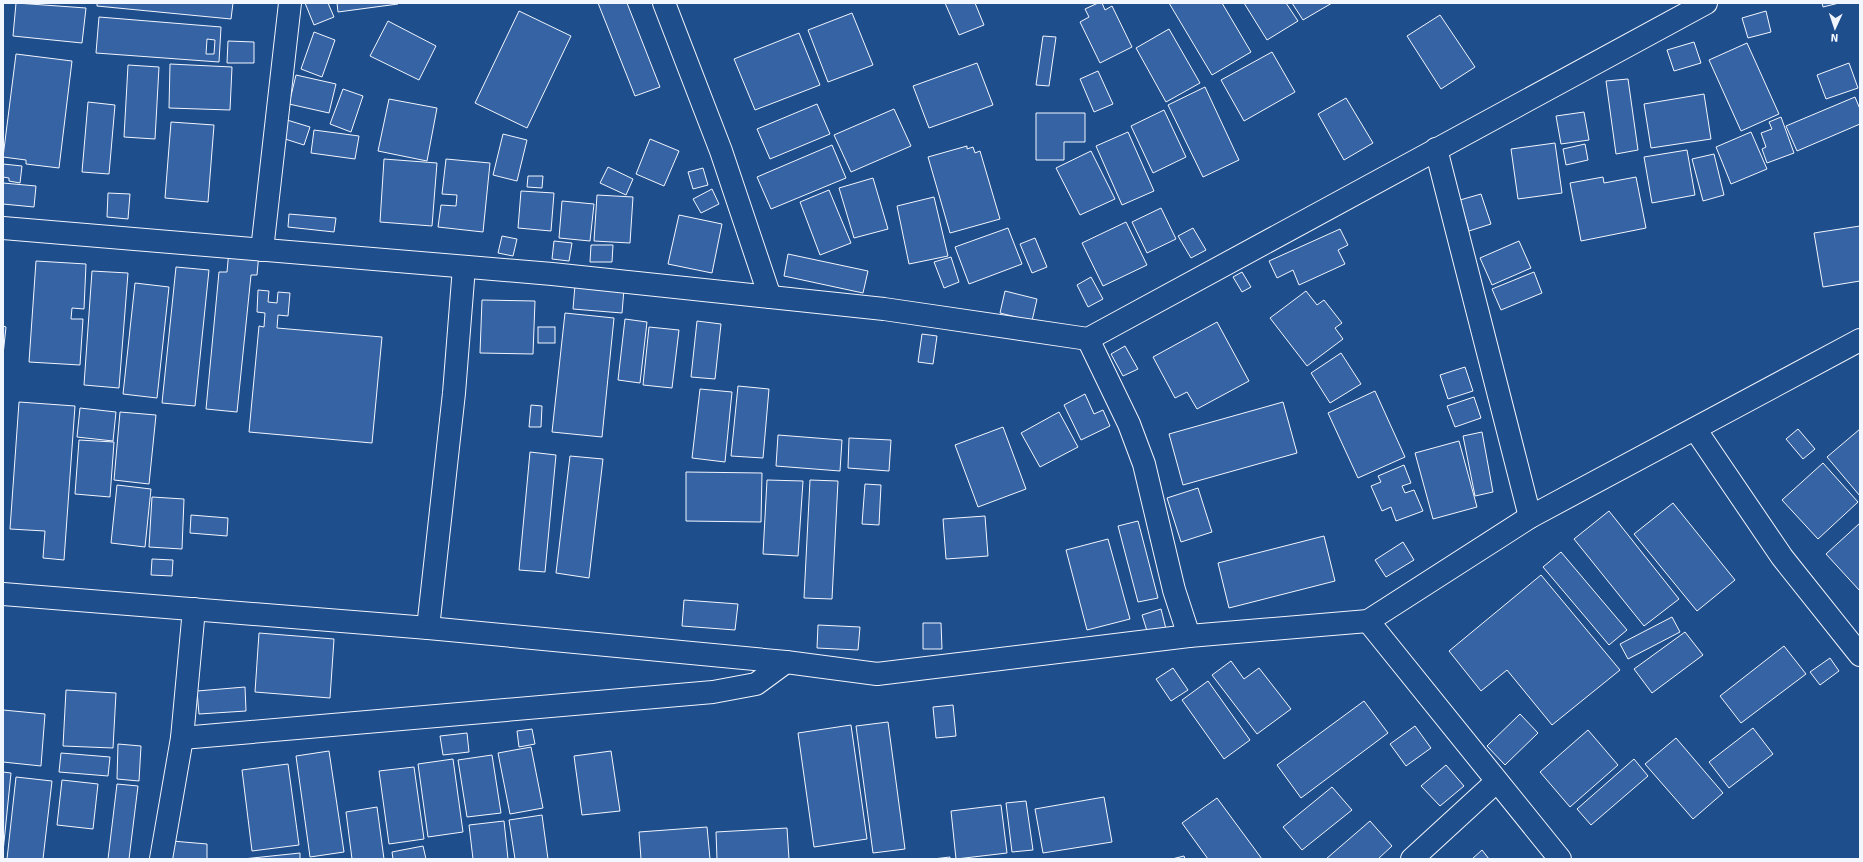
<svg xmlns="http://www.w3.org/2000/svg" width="1863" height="862" font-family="Signika,sans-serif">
<rect width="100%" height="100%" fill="#1f4e8c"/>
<g fill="#3563a3" stroke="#f2f6ff" fill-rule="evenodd">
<polygon points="16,3 86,8 82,43 13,36"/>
<polygon points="97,3 233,3 231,19 97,6"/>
<polygon points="305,3 328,3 334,17 314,25"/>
<polygon points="337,3 398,3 398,4 338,12"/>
<polygon points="598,3 627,3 660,87 635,96"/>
<polygon points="945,3 975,3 984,25 959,35"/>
<polygon points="1098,3 1102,3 1105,10 1112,6 1132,47 1100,63 1080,22 1089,17 1085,9"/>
<polygon points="1169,3 1222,3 1251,52 1212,75"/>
<polygon points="1244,3 1286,3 1298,21 1267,40"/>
<polygon points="1292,3 1332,3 1303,20"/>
<polygon points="1822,3 1839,3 1823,7"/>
<polygon points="519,11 571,36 527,128 475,103"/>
<polygon points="1766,11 1771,32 1748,38 1742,18"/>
<polygon points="852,13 873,65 828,82 808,30"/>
<polygon points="1440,15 1475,67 1441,89 1407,36"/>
<path d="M 99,17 L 221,27 L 219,62 L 96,53 ZM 207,39 L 215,40 L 214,54 L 206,54 Z"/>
<polygon points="388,21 436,46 419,80 370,56"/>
<polygon points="1169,29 1200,83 1166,102 1136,48"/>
<polygon points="314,32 335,40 322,77 301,69"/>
<polygon points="799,33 820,85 755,110 734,59"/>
<polygon points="1043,36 1056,37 1049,86 1036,85"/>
<polygon points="228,41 254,42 254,63 227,63"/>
<polygon points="1694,42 1701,63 1674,71 1667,50"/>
<polygon points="1747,43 1779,114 1741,131 1709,60"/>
<polygon points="1272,52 1295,92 1244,121 1221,80"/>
<polygon points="16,54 72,61 59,168 26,164 26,160 3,157"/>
<polygon points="977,63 993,105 929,128 913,86"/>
<polygon points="1849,63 1858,88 1826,99 1817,75"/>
<polygon points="170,64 232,67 230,110 169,108"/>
<polygon points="128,65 159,67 155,139 124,137"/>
<polygon points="1098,71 1113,104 1094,112 1080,79"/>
<polygon points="296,75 336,84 329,113 289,104"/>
<polygon points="1628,79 1638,150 1616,154 1606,81"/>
<polygon points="1205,87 1239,160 1203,177 1168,105"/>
<polygon points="343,89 363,96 351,132 330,124"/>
<polygon points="1704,94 1711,139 1651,148 1644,104"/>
<polygon points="1855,97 1860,109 1860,124 1797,151 1786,126"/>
<polygon points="1346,98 1373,143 1344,160 1318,114"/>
<polygon points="389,99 437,108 427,161 378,151"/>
<polygon points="88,102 115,105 109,174 82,172"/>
<polygon points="817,104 830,134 770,159 757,129"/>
<polygon points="894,109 911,146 851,172 834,135"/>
<polygon points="1164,110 1186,157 1153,173 1131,126"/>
<polygon points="1584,112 1589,140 1561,144 1556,116"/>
<polygon points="1036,113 1085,113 1085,142 1064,142 1064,160 1036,160"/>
<polygon points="1781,117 1794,153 1767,163 1762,149 1766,147 1761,133 1772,129 1769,122"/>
<polygon points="287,120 310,127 304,145 282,138"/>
<polygon points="171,122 214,125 208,202 165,198"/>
<polygon points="314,130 359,136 355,159 311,153"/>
<polygon points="1128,132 1154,191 1122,205 1096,146"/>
<polygon points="1751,132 1767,169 1731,184 1716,147"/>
<polygon points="503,134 527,140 517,181 493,175"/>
<polygon points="650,139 679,151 664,186 636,174"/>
<polygon points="1555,143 1562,193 1518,199 1511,149"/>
<polygon points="1585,144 1588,160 1566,165 1563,149"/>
<polygon points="832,145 846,178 771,209 757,177"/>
<polygon points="967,146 967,149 973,147 975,153 980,151 1000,219 950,233 928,157"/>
<polygon points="1687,150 1695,195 1652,203 1644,157"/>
<polygon points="1091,151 1115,199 1080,215 1056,168"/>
<polygon points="1714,154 1724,195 1703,201 1692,159"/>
<polygon points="384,159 437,163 432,226 380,222"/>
<polygon points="446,159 490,163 483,232 438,227 441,205 456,206 457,195 442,194"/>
<polygon points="3,164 22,166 20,183 9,181 9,178 3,177"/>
<polygon points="608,167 633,179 626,195 600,183"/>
<polygon points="703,168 708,185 693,189 688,172"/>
<polygon points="528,176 543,176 542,188 527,187"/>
<polygon points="1603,177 1604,183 1636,177 1646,228 1581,241 1570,183"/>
<polygon points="873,178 888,229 854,238 839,188"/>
<polygon points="3,183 36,186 34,207 3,204"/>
<polygon points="712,189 719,204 701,213 693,199"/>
<polygon points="829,190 851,243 820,255 800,202"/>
<polygon points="521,191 554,193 551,231 518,228"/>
<polygon points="108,193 130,194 128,219 107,217"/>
<polygon points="1481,194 1491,224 1469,231 1460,200"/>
<polygon points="597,195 633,197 630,243 594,241"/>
<polygon points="934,197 948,256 909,264 897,206"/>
<polygon points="562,201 594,204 590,241 559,238"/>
<polygon points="1161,208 1176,239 1147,253 1132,222"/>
<polygon points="289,214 336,218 334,232 288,227"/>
<polygon points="679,215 722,224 712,273 668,264"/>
<polygon points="1126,222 1147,265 1103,286 1082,243"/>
<polygon points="1860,226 1860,281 1823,287 1814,233"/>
<polygon points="1008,228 1022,264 969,284 955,247"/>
<polygon points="1193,228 1206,250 1191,258 1178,236"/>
<polygon points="1340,229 1348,245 1338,250 1345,264 1299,285 1293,270 1277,278 1269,261"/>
<polygon points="502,236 517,239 513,256 498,253"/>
<polygon points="1035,238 1047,267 1032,273 1020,244"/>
<polygon points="554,241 572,243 569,261 552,259"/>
<polygon points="1519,241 1531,268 1492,285 1480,258"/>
<polygon points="591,245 613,245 612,262 590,262"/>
<polygon points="229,250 259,253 257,275 251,275 237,412 206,409 219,272 227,272"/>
<polygon points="788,254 868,271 863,293 784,276"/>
<polygon points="951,257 959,282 944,288 934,262"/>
<polygon points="36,261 86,264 84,309 72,308 71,319 83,319 80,365 29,362"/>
<polygon points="176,267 209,270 195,406 162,403"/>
<polygon points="92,271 128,273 119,388 84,385"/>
<polygon points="1242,272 1251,287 1242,292 1233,277"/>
<polygon points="1534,272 1542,293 1501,310 1492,289"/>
<polygon points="1091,277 1103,299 1088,307 1077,285"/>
<polygon points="135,283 169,287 157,398 123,394"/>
<polygon points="575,285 624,289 622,313 573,309"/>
<polygon points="258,290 269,291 268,302 277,303 278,292 290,293 288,316 278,315 277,328 382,337 372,443 249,432 259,326 264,327 265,313 257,312"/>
<polygon points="1005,291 1037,299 1032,321 1000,313"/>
<polygon points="1306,291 1317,305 1324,300 1342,323 1335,328 1343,339 1307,366 1270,318"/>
<polygon points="482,300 535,301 533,354 480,353"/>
<polygon points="565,313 614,318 602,437 552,432"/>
<polygon points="625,319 647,322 640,383 618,380"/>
<polygon points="697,321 721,324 715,379 691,377"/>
<polygon points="1217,322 1249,381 1197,409 1187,392 1175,398 1153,357"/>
<polygon points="3,326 6,327 3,355"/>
<rect x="538" y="327" width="17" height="16"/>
<polygon points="649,327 679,330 672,388 643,385"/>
<polygon points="922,334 937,336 933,364 918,362"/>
<polygon points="1125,346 1138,369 1123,376 1111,354"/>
<polygon points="1341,353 1361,384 1330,403 1311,373"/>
<polygon points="1465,367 1473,391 1448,399 1440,375"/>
<polygon points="738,386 769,389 763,458 731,456"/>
<polygon points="700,389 732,392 725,462 692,458"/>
<polygon points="1375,391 1405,457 1358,478 1328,413"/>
<polygon points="1085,394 1094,414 1103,410 1110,426 1081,440 1064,405"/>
<polygon points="1474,397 1481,418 1455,427 1447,406"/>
<polygon points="19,402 75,406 64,560 43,558 45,531 10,529"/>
<polygon points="1283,402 1297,453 1183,485 1169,434"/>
<polygon points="531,405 542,406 541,427 529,427"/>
<polygon points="80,408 116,412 113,441 77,437"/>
<polygon points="120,412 156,415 149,484 114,480"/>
<polygon points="1059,412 1078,447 1040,467 1021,433"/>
<polygon points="1003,427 1026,489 978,507 955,445"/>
<polygon points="1798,429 1815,449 1803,459 1786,439"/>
<polygon points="1860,429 1860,496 1827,457"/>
<polygon points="1482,432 1493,492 1475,496 1463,436"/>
<polygon points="778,435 842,440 840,471 776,466"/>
<polygon points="849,438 891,440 889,471 848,468"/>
<polygon points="79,440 114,442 110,497 75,494"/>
<polygon points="1459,441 1477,507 1433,519 1415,453"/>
<polygon points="530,452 556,455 545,572 519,570"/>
<polygon points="570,456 603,459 589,578 556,573"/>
<polygon points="1823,463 1858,502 1818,539 1782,500"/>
<polygon points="1404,465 1411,483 1402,486 1405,493 1414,490 1423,511 1396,521 1391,507 1382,511 1371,486 1381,482 1378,476"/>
<polygon points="686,472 762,473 761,522 686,521"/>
<polygon points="767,480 803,481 798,556 763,554"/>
<polygon points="810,480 838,481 832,599 804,598"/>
<polygon points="865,484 881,485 879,525 862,524"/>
<polygon points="117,485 151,489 145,547 111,543"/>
<polygon points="1198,488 1212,532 1181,542 1167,498"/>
<polygon points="152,497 184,499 182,549 149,547"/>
<polygon points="1673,503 1735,580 1697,611 1634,534"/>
<polygon points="1609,511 1679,599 1644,626 1574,539"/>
<polygon points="191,515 228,518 227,536 190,533"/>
<polygon points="985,516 988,556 946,559 943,519"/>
<polygon points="1138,521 1158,598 1138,602 1118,526"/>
<polygon points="1860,523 1860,591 1826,554"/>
<polygon points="1324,536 1335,581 1229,608 1218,563"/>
<polygon points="1108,539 1130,619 1087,630 1066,550"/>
<polygon points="1403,542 1414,560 1386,577 1375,560"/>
<polygon points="1561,552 1627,630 1609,645 1543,567"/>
<polygon points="152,559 173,560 172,576 151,575"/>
<polygon points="1541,575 1620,670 1552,725 1507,670 1481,691 1449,651"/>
<polygon points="684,600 738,604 735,630 682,626"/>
<polygon points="1161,609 1166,629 1148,634 1142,615"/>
<polygon points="1672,617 1680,632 1628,659 1620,644"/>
<polygon points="923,623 941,623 942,649 923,649"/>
<polygon points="818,625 860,627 858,650 817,648"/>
<polygon points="1685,632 1703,655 1652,693 1634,669"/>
<polygon points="259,633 334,639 330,698 255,692"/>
<polygon points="1784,646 1806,674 1741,723 1720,696"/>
<polygon points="1830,658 1839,671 1820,685 1810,672"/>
<polygon points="1231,661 1244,679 1259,668 1291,709 1257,734 1212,675"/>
<polygon points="1173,668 1188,690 1171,701 1156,679"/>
<polygon points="1208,681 1250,740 1224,759 1182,700"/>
<polygon points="245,687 246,711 199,714 197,691"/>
<polygon points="66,690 116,693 113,748 63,746"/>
<polygon points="1364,701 1388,733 1301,798 1277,765"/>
<polygon points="953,705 956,736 936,738 933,707"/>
<polygon points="3,710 45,714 41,766 3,762"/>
<polygon points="1520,714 1538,733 1505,765 1487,746"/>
<polygon points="888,722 905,849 873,853 856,726"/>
<polygon points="851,725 867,839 814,847 798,733"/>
<polygon points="1415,726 1431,748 1406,766 1390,744"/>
<polygon points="1753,728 1773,754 1729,788 1709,762"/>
<polygon points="532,729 535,744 519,747 517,731"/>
<polygon points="1588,730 1618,765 1570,807 1540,772"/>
<polygon points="467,733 469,752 443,755 440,736"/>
<polygon points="1676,738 1723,793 1693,819 1645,764"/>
<polygon points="118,744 141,746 139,781 117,779"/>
<polygon points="531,747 543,808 510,814 498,753"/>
<polygon points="329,751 344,852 310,857 296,756"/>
<polygon points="611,751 620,811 582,815 574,756"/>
<polygon points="61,753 110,757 108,776 59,772"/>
<polygon points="492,755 501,813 467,817 458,760"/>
<polygon points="453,759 463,832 428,837 418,764"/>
<polygon points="1634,759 1648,776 1591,825 1577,809"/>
<polygon points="288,764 299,845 252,851 242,770"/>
<polygon points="1446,765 1464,786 1440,806 1421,786"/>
<polygon points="414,767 424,839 389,844 379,771"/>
<polygon points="3,772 11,773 3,852"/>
<polygon points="16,777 52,781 43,859 7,859"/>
<polygon points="62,780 98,784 93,829 57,825"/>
<polygon points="117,784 138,786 129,859 108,859"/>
<polygon points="1332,787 1352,810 1302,850 1283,827"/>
<polygon points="1104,797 1112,842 1043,853 1035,809"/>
<polygon points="1217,798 1262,859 1208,859 1182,823"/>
<polygon points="1026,801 1033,850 1012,852 1006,803"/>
<polygon points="1001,805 1007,853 956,859 951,811"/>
<polygon points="377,807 384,859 352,859 346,812"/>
<polygon points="542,815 548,859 515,859 509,820"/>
<polygon points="504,821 508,859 473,859 469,825"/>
<polygon points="1370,821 1392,846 1378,859 1326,859"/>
<polygon points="707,827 710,859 641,859 639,832"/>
<polygon points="787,828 789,859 717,859 716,832"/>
<polygon points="172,841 207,844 207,859 170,859"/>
<polygon points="423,846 426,859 393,859 392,852"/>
<polygon points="1482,850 1489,859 1472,859"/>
<polygon points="300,853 300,859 243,859"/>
<polygon points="1184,856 1185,859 1172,859"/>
<polygon points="950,857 950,859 933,859"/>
</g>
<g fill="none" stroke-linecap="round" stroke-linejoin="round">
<g stroke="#f2f6ff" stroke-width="24">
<g id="minor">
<polyline points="664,3 721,151 770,297"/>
<polyline points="1436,149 1530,517"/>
<polyline points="3,228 552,274 884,309 1088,339 1706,3"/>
<polyline points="262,250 290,3"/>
<polyline points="1088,339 1129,424 1144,464 1174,590 1189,636"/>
<polyline points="1695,429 1782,557 1860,655"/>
<polyline points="3,594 428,628 786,662 877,674 1189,636 1368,621 1530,517 1860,340"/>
<polyline points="1368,621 1560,859"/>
<polyline points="428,628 454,393 464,267"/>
<polyline points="182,738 713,692 756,684 786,662"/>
<polyline points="161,859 182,738 194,609"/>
<polyline points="1412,859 1496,782"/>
</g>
</g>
<use href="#minor" stroke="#1f4e8c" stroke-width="22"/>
</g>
<rect width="1863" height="862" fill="none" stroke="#f2f6ff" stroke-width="8"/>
<g transform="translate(1835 28) rotate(183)" stroke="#1f4e8c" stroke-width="3" paint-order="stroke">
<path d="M0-3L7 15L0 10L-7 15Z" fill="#f2f6ff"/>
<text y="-6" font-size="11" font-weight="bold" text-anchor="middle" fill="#f2f6ff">N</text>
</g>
</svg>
